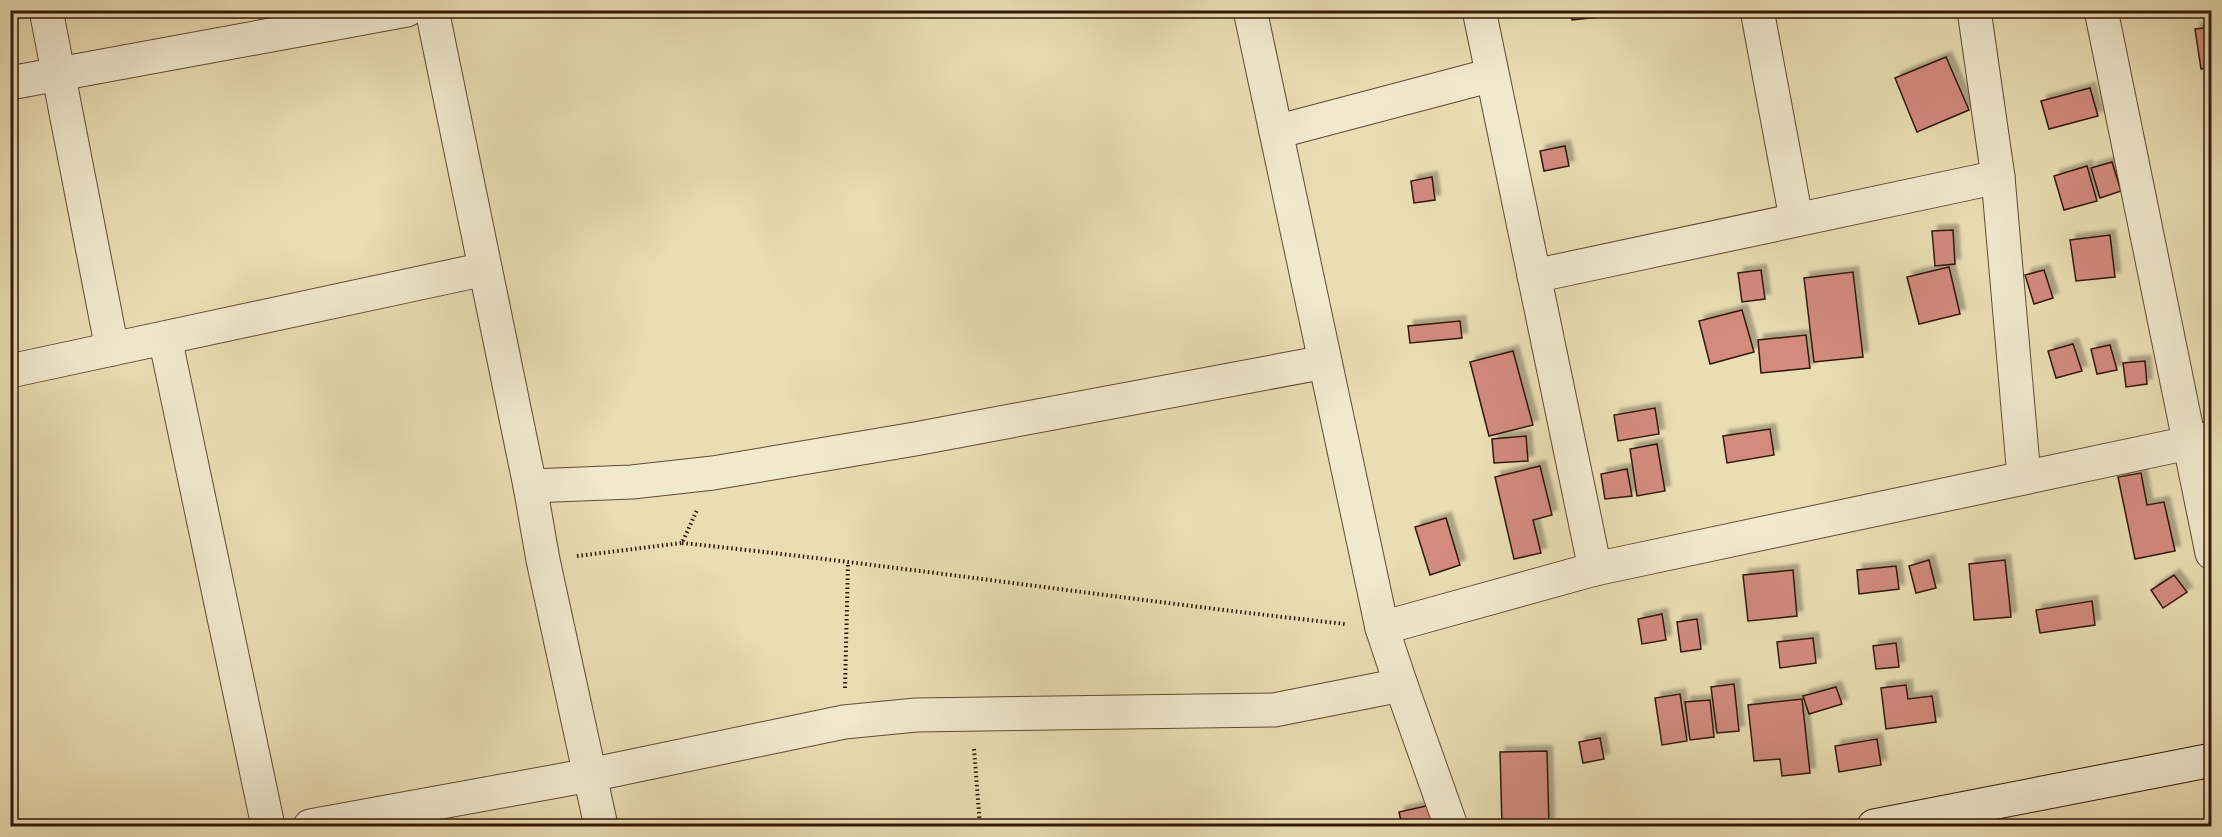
<svg xmlns="http://www.w3.org/2000/svg" width="2222" height="837" font-family="'Libre Bodoni',serif">
<defs>
<filter id="shadow"><feDropShadow dx="5.5" dy="-5.5" stdDeviation="1.5" flood-color="#0004"/></filter>
</defs>
<rect width="100%" height="100%" fill="#e9ddb3"/>
<filter id="stains"><feTurbulence type="fractalNoise" baseFrequency=".00333" numOctaves="4"/><feColorMatrix values="0 0 0 0 .2 0 0 0 0 .09 0 0 0 0 .02 0 0 0 .5 -.17"/></filter>
<radialGradient id="worn" r=".72"><stop offset=".6" stop-color="#630" stop-opacity="0"/><stop offset="1" stop-color="#630" stop-opacity=".3"/></radialGradient>
<g fill="#d28b7d" stroke="#331809" stroke-width="1.5" filter="url(#shadow)">
<polygon points="1571,10 1599,10 1600,17 1572,20"/>
<polygon points="2212,27 2212,68 2201,69 2195,29"/>
<polygon points="1946,57 1969,110 1917,132 1895,78"/>
<polygon points="2090,88 2098,116 2049,129 2041,101"/>
<polygon points="1565,146 1569,166 1544,171 1540,151"/>
<polygon points="2112,162 2121,191 2100,198 2091,168"/>
<polygon points="2087,166 2097,201 2064,210 2054,176"/>
<polygon points="1432,177 1435,200 1414,203 1411,181"/>
<polygon points="1953,230 1955,264 1935,266 1932,231"/>
<polygon points="2110,235 2115,277 2076,281 2070,240"/>
<polygon points="1949,267 1960,314 1919,324 1907,277"/>
<polygon points="1761,270 1765,299 1742,302 1738,273"/>
<polygon points="2044,270 2053,298 2034,304 2025,275"/>
<polygon points="1853,272 1863,357 1814,362 1804,278"/>
<polygon points="1742,310 1754,352 1710,364 1699,321"/>
<polygon points="1460,321 1462,338 1410,343 1408,326"/>
<polygon points="1806,335 1810,368 1761,373 1758,340"/>
<polygon points="2073,344 2082,371 2056,378 2048,351"/>
<polygon points="2110,345 2117,370 2097,374 2091,349"/>
<polygon points="1513,351 1533,425 1489,436 1470,362"/>
<polygon points="2145,361 2147,384 2126,387 2123,363"/>
<polygon points="1655,408 1659,434 1618,441 1614,415"/>
<polygon points="1770,429 1774,455 1727,463 1723,436"/>
<polygon points="1526,436 1528,461 1494,463 1492,439"/>
<polygon points="1657,444 1665,491 1637,496 1630,449"/>
<polygon points="1540,466 1552,515 1533,520 1541,553 1514,559 1495,477"/>
<polygon points="1627,469 1632,496 1605,499 1601,474"/>
<polygon points="2141,473 2147,505 2164,502 2175,551 2135,559 2118,477"/>
<polygon points="1446,518 1460,565 1430,575 1415,527"/>
<polygon points="1929,560 1936,588 1916,593 1909,566"/>
<polygon points="2005,560 2011,617 1974,620 1969,564"/>
<polygon points="1896,566 1899,589 1859,594 1857,570"/>
<polygon points="1793,570 1797,616 1748,621 1743,575"/>
<polygon points="2174,575 2187,592 2163,608 2151,590"/>
<polygon points="2092,601 2095,625 2040,633 2036,610"/>
<polygon points="1662,614 1666,640 1642,644 1638,619"/>
<polygon points="1697,619 1701,649 1681,652 1677,622"/>
<polygon points="1813,638 1816,663 1780,668 1777,642"/>
<polygon points="1896,643 1899,667 1876,669 1873,646"/>
<polygon points="1734,684 1739,731 1717,733 1711,687"/>
<polygon points="1906,685 1908,699 1932,696 1936,722 1886,729 1881,688"/>
<polygon points="1836,687 1842,704 1809,714 1803,696"/>
<polygon points="1680,694 1687,741 1662,745 1655,698"/>
<polygon points="1802,699 1810,773 1782,776 1780,759 1754,761 1748,705"/>
<polygon points="1710,700 1714,737 1690,740 1685,702"/>
<polygon points="1600,738 1604,759 1583,763 1579,742"/>
<polygon points="1877,739 1881,765 1839,772 1835,746"/>
<polygon points="1547,751 1549,826 1502,826 1500,752"/>
<polygon points="1435,804 1440,826 1402,826 1399,812"/>
</g>
<g fill="none" stroke-linecap="round" stroke-linejoin="round">
<g stroke="#604934" stroke-width="35">
<g id="street">
<polyline points="46,10 112,349"/>
<polyline points="432,10 530,486 543,560 601,826"/>
<polyline points="1250,10 1382,628 1401,685 1451,826"/>
<polyline points="1479,10 1595,569"/>
<polyline points="1757,10 1796,218"/>
<polyline points="1974,10 1998,177 2024,477"/>
<polyline points="2101,10 2212,553"/>
<polyline points="10,83 407,10"/>
<polyline points="1276,132 1492,75"/>
<polyline points="1534,276 1998,177"/>
<polyline points="165,338 268,826"/>
<polyline points="10,371 485,269"/>
<polyline points="530,486 632,482 713,473 915,439 1325,362"/>
<polyline points="1382,628 1595,569 2212,438"/>
<polyline points="310,826 590,775 844,722 916,715 1274,710 1401,685"/>
</g>
</g>
<g stroke="#331809" stroke-width="35">
<polyline id="secondary" points="1874,826 2212,760"/>
</g>
<g stroke="#331809" stroke-width="4" stroke-dasharray="1.5 3" stroke-linecap="butt">
<path d="M 682,543 C 904,566 1124,600 1345,624"/>
<polyline points="577,556 682,543 697,510"/>
<polyline points="845,688 848,563"/>
<polyline points="974,749 980,826"/>
</g>
<use href="#street" stroke="#f1e9ce" stroke-width="33"/>
<use href="#secondary" stroke="#f1e9ce" stroke-width="33"/>
</g>
<rect width="2222" height="837" fill="none" stroke="#e9ddb3" stroke-width="36"/>
<rect x="12" y="12" width="2198" height="813" fill="none" stroke="#331809" stroke-width="3"/>
<rect x="18" y="18" width="2186" height="801" fill="none" stroke="#331809" stroke-width="1.5"/>
<rect width="100%" height="100%" filter="url(#stains)"/>
<rect width="100%" height="100%" fill="url(#worn)"/>
</svg>
